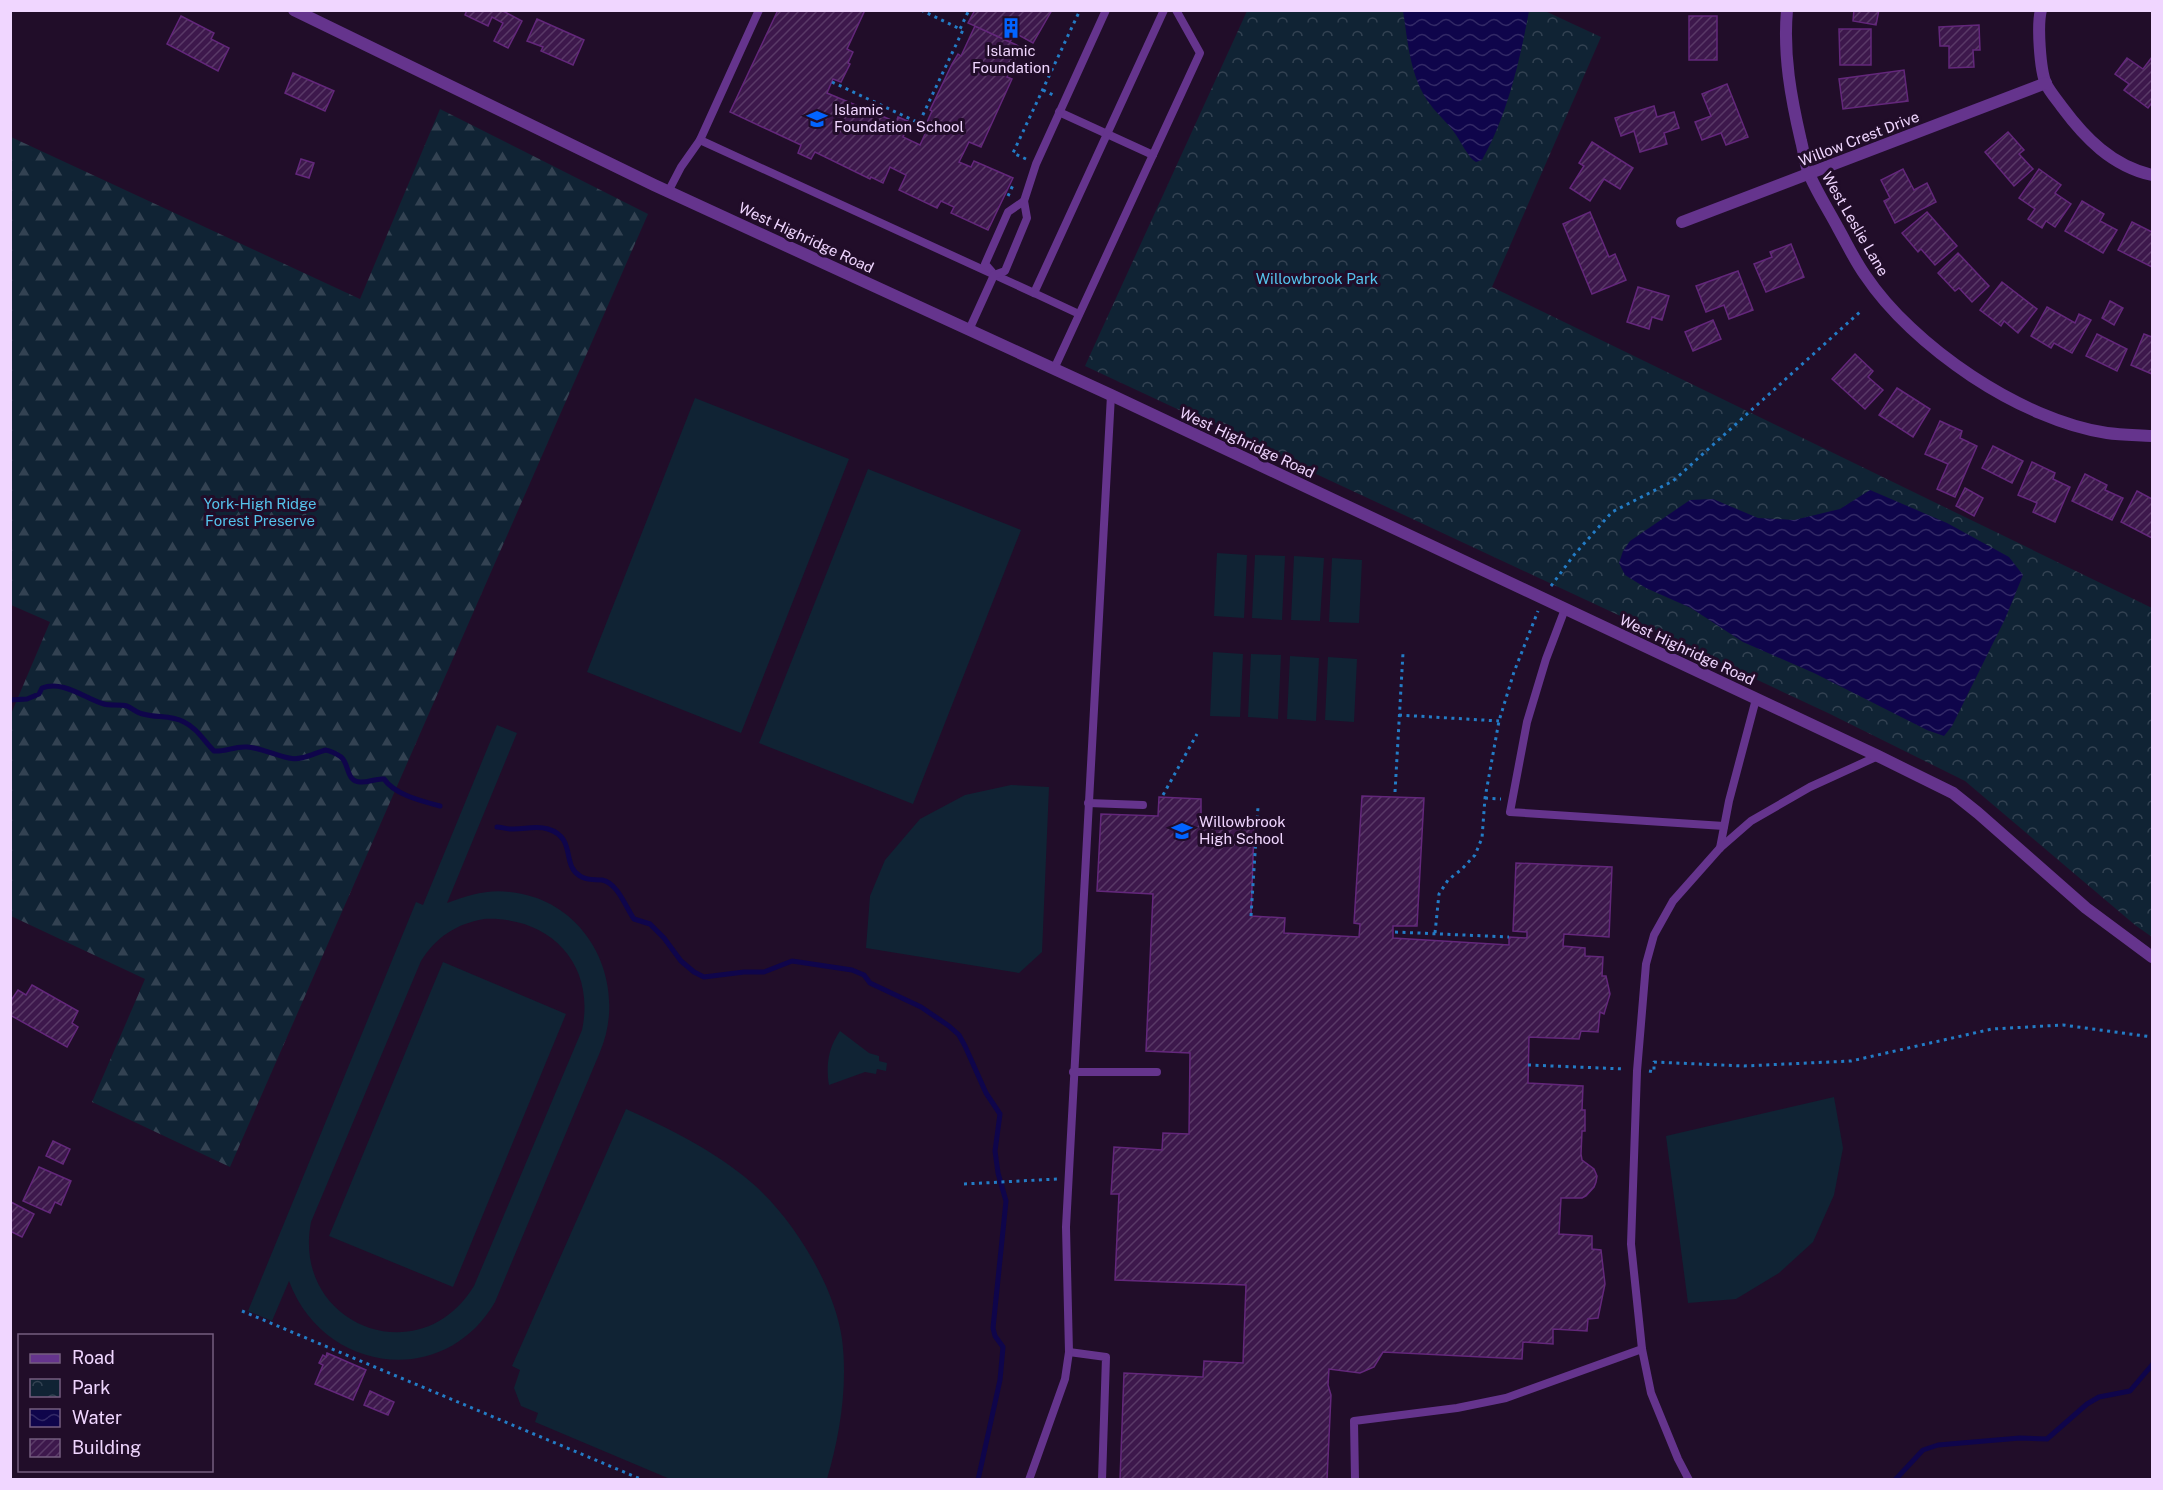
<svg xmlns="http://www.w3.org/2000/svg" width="2163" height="1490" font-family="'Public Sans',sans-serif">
<defs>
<pattern id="forest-firs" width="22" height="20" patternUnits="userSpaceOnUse" patternTransform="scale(1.5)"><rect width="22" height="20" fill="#102334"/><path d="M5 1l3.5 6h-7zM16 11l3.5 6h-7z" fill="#334252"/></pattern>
<pattern id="park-crowns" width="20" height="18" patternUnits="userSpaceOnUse" patternTransform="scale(1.5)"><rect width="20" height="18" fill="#102334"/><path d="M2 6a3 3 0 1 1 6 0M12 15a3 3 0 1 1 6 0" fill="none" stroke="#334252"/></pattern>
<pattern id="water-waves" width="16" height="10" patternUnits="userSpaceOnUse" patternTransform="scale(1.5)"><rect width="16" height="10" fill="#0f054b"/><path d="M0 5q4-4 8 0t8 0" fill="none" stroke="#322966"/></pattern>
<pattern id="building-hatch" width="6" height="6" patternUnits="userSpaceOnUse" patternTransform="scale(1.5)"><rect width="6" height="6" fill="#3d184c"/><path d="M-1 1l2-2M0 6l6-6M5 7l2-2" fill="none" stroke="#593967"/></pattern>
</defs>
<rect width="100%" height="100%" fill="#210d29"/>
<g fill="#102334" fill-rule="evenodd">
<polygon points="695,398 849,459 741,733 587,672"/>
<polygon points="868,469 1021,530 913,804 759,743"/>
<polygon points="1217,553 1247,555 1244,618 1214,616"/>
<polygon points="1255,555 1285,556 1282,620 1252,618"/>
<polygon points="1294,556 1324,558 1320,621 1291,620"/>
<polygon points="1332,558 1362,560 1359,623 1329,622"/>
<polygon points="1213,652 1243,654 1240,717 1210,716"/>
<polygon points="1251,654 1281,655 1278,719 1248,717"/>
<polygon points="1290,656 1319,658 1316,721 1287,719"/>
<polygon points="1328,657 1357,659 1354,722 1325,720"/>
<path d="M 497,725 L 517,733 L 447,903 C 468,895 488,889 510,892 C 588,900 629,983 600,1052 L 495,1302 C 444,1390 323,1373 289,1281 L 272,1321 L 248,1311 L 416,902 L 423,905 ZM 484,919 C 550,916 596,964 582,1030 L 474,1286 C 419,1376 291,1324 311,1222 L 421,961 C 436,937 456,924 484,919 Z"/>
<polygon points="1011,785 1049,787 1042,952 1019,973 866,948 870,896 885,860 920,819 965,795"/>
<polygon points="443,962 566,1014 453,1287 329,1236"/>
<path d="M 840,1031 L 869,1053 L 879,1056 L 879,1061 L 887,1063 L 886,1071 L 877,1069 L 876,1074 L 865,1072 L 829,1085 C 826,1064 828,1049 840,1031 Z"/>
<polygon points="1834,1097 1843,1148 1834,1195 1813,1242 1779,1273 1736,1299 1688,1303 1666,1136"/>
<path d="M 626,1109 C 670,1129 715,1151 752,1183 C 792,1217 835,1286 842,1339 C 848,1385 840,1435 827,1479 L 670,1479 L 535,1422 L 538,1413 L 521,1406 L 514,1388 L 520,1370 L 512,1366 Z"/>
</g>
<polygon fill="url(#forest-firs)" points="440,109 648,214 230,1167 92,1102 145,979 11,916 11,714 50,622 11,605 11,137 360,299"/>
<polygon fill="url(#park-crowns)" points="1247,11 1545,11 1601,37 1492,287 2152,608 2152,937 2135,925 1965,781 1828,713 1085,366"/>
<g fill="url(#water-waves)">
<path d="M 1403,11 L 1529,11 C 1520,60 1507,116 1482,160 L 1476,162 C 1468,158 1461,141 1454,132 C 1447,122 1437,114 1430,104 C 1410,78 1408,42 1403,11 Z"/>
<polygon points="1870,490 1947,523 2009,557 2023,575 2005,619 1952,726 1944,736 1927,730 1814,673 1743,642 1691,608 1646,588 1625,575 1619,563 1623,551 1630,541 1690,500 1713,499 1758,518 1794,520 1840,509"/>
</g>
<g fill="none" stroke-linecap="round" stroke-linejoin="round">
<g stroke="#0f054b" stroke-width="5">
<path d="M 10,700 L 27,699 L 39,694 L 42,688 C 63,680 84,698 104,704 C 111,706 119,704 127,706 C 132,708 137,713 143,714 C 157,718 171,715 184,722 C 197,728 204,741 214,751 C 226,752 234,746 247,747 C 262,748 274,755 289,758 C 302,761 314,753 326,750 C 332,752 339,754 343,759 C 349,767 347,781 360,782 C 368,783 376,778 384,779 C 395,795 422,801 440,806"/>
<path d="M 497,827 C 501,827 506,829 511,829 C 523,830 535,825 548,829 C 577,838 561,865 580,876 C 587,881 594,879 602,880 C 618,883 626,908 634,919 L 650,924 L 664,938 L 681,961 L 694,972 L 704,977 L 744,972 L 764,972 L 792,961 L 852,970 L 864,975 L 870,983 L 921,1007 L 949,1026 L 959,1035 L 965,1046 L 986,1093 L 1000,1114 L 995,1151 L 998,1173 L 1006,1201 L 993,1328 L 995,1336 L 1003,1347 L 1000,1380 L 978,1480"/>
<polyline points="1895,1480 1923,1450 1938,1445 2020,1438 2047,1439 2087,1404 2099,1397 2130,1391 2152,1365"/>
</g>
</g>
<g fill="url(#building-hatch)" stroke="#63277b" stroke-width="1.5">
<polygon points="467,10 501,10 522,21 508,48 494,41 503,23 492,17 488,26 465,15"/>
<polygon points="778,10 865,10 847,49 853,52 848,63 850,64 841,82 833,79 827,93 896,122 898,117 910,122 903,137 920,145 930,123 927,122 932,111 930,110 952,64 958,54 961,56 975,26 1021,47 1007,77 1012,79 1007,90 981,147 969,142 959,162 971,167 974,161 1013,178 988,230 951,213 954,207 941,201 937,208 899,190 906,175 890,167 883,183 871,177 870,179 815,152 811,159 798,153 801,145 730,112"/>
<polygon points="975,10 1052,10 1033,43 1015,33 1010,42 968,23"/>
<polygon points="1854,10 1879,10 1876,25 1853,21"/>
<polygon points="181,16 214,33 211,39 229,48 218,71 167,44"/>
<rect x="1689" y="16" width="28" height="44"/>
<polygon points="537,19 584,40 573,65 541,51 543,47 527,41"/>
<polygon points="1979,25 1980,50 1973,50 1974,67 1949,68 1949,46 1940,46 1939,27"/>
<polygon points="1839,29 1871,29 1871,65 1840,65"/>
<polygon points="2152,57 2152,105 2151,104 2148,108 2124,90 2129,84 2115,74 2127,58 2143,69"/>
<polygon points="1904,70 1908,101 1843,109 1839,79"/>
<polygon points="293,73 334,91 325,111 285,93"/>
<polygon points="1727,84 1748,137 1726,145 1721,133 1702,140 1695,122 1711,116 1702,94"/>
<polygon points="1654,106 1657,117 1674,112 1679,128 1664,133 1667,144 1640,152 1634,131 1621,136 1615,118"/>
<polygon points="2008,132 2024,150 2019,154 2033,169 2014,186 1985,152"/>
<polygon points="1592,142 1633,168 1620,189 1604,179 1590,201 1570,188 1584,166 1579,163"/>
<polygon points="301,159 314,163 309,178 296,174"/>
<polygon points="1903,169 1914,190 1927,183 1936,202 1895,223 1884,201 1890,198 1881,180"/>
<polygon points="2039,169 2061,185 2055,193 2071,204 2055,227 2046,221 2042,228 2028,219 2035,209 2019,198"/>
<polygon points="2082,201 2104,214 2100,221 2117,230 2103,253 2065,231"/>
<polygon points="1590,212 1609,257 1615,254 1626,280 1592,294 1563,224"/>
<polygon points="1927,212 1957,246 1935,265 1921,249 1918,252 1902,233"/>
<polygon points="2132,222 2152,232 2152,267 2118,250"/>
<polygon points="1791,244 1804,277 1766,292 1754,264 1772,257 1770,252"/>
<polygon points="1958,253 1989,286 1972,302 1959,288 1955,291 1938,273"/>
<polygon points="1738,271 1753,310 1729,319 1724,305 1706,312 1696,286"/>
<polygon points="2002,282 2037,309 2018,333 2004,321 2001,326 1980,310"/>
<polygon points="1638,287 1669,296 1662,320 1652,317 1649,329 1627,322"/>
<polygon points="2110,301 2123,308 2114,325 2102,318"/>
<polygon points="2047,307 2075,323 2079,314 2091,320 2072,353 2054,343 2051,348 2031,336"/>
<polygon points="1713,320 1721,339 1693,351 1685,332"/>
<polygon points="2097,334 2127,349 2117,371 2086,356"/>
<polygon points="2144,334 2152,337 2152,374 2131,365"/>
<polygon points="1855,354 1873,371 1868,377 1883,390 1865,409 1832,379"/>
<polygon points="1897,388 1930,409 1913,437 1879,415"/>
<polygon points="1940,421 1962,431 1960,438 1977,446 1955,497 1937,489 1948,464 1925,454"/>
<polygon points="1993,446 2023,461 2012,483 1982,468"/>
<polygon points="2032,462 2055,473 2053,479 2070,487 2055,522 2033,512 2037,503 2018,495"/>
<polygon points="2085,474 2107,485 2105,490 2123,498 2112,520 2072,501"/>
<polygon points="1965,488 1983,498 1974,516 1956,506"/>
<polygon points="2137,491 2152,499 2152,538 2121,522"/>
<polygon points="1362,796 1424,798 1417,926 1393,926 1393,938 1509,945 1509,937 1527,938 1527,932 1513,931 1516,863 1612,867 1609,937 1564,934 1563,946 1585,948 1585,956 1603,957 1602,976 1606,976 1610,994 1604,1014 1600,1012 1598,1032 1581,1031 1579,1039 1529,1037 1528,1083 1583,1086 1582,1110 1585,1110 1585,1131 1582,1131 1581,1154 1582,1160 1594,1169 1597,1176 1596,1182 1594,1187 1586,1196 1582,1198 1561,1198 1559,1234 1592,1236 1592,1249 1601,1250 1605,1284 1598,1318 1588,1319 1587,1331 1553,1329 1553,1344 1523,1342 1522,1359 1383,1352 1374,1367 1360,1373 1329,1369 1328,1385 1331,1395 1327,1480 1120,1480 1124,1373 1203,1377 1204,1361 1243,1363 1246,1285 1115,1280 1119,1194 1111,1194 1114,1147 1162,1150 1163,1133 1189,1134 1190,1053 1146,1051 1153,894 1097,891 1101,814 1158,816 1159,797 1201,799 1201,820 1207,820 1207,827 1254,829 1251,916 1285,918 1284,933 1359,937 1360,924 1354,923"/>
<polygon points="32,985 78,1011 72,1023 78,1027 67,1047 10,1015 10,1002 18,990 26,995"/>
<polygon points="53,1141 70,1149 63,1164 46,1156"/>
<polygon points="39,1167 71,1181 61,1205 55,1202 50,1213 23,1201"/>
<polygon points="11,1202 34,1214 22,1237 10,1231"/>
<polygon points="327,1353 366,1370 353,1400 315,1384 323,1365 319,1363 323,1355 326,1357"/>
<polygon points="370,1391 394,1402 388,1415 364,1405"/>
</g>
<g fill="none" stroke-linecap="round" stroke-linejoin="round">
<g stroke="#237cc6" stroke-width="3" stroke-dasharray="3 4.5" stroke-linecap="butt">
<polyline points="921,10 960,29"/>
<polyline points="832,82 919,123 963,30 960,29 969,10"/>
<polyline points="1043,90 1055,96"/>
<polyline points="1026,159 1013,153 1080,10"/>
<polyline points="1008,196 1014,183"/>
<polyline points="1551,586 1574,555 1612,512 1673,481 1861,311"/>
<polyline points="1399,715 1499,721"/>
<polyline points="1395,792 1403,653"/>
<polyline points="1163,795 1197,734"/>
<polyline points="1485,798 1501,799"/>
<polyline points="1251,916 1258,807"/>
<polyline points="1395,932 1509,937"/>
<polyline points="1435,933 1439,894 1448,880 1462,869 1475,855 1482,838 1485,798 1499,721 1514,672 1538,611"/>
<polyline points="1528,1065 1625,1069"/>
<polyline points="1649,1071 1654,1072 1654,1062 1744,1066 1851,1061 1992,1029 2063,1025 2152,1037"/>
<polyline points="964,1184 1057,1179"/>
<polyline points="242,1311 643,1480"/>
</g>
<g stroke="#65348d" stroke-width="8">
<polyline points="1059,112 1153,155"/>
<polyline points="700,140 1034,293 1164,10"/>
<polyline points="668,192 681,167 700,140 759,10"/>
<polyline points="992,272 985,264 1008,212 1024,201 1036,164 1106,10"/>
<polyline points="1034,293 1079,314"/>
<polyline points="969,330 994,275 1005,271 1027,218 1024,201"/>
<polyline points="1054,369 1200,53 1176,10"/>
<polyline points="1565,609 1546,659 1527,722 1510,812 1724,826"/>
<polyline points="1088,803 1143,805"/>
<polyline points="1720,848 1729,801 1756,699"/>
<polyline points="1073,1072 1157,1072"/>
<polyline points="1069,1352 1106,1357 1102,1480"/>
<polyline points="1029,1480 1065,1379 1069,1352 1066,1227 1111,395"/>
<polyline points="1355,1480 1354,1421 1457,1408 1506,1398 1642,1349"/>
<polyline points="1689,1480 1678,1459 1651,1393 1642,1349 1631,1244 1637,1071 1646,964 1654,935 1673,901 1720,848 1751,821 1810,787 1878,756"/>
</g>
<g stroke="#65348d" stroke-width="12">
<polyline points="294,10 654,185 1111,395 1878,756 1953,793 1978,813 2086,908 2152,957"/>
<path d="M 1787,10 C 1783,55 1791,98 1801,141 C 1804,152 1805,166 1810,176 C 1818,194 1829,211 1838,228 C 1847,244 1855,261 1865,275 C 1913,347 2021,420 2107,433 C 2122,435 2138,435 2152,436"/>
<path d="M 2041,10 C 2037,25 2040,70 2046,84 C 2050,92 2057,100 2062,107 C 2085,138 2112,166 2152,175"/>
<polyline points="1682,222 2046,83"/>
</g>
</g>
<defs>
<g id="building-bare" transform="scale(1.62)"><path d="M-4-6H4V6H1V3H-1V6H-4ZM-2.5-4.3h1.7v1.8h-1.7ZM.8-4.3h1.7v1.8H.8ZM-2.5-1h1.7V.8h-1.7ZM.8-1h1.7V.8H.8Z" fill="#0264ff" stroke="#210d29" stroke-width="2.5" paint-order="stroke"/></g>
<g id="school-bare" transform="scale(1.62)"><path d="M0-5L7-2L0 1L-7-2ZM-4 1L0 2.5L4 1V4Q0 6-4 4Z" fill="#0264ff" stroke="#210d29" stroke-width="2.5" paint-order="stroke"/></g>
</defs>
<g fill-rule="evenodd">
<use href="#building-bare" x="1011" y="28"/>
<use href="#school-bare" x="817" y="119"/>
<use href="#school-bare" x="1182" y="831"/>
</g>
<g text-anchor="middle" stroke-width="6" stroke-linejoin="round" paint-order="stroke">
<g font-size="15" fill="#f0d6ff" stroke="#210d29" text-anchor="start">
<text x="1011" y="56" text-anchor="middle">Islamic<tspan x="1011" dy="17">Foundation</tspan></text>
<text x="834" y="115">Islamic<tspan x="834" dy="17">Foundation School</tspan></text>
<text x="1199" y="827">Willowbrook<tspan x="1199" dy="17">High School</tspan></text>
</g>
<g font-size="15" fill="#f0d6ff" stroke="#210d29">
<text transform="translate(1859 139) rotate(-21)" y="5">Willow Crest Drive</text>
<text transform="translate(1855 224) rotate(60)" y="5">West Leslie Lane</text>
<text transform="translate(806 238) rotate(25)" y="5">West Highridge Road</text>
<text transform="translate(1247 443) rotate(25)" y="5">West Highridge Road</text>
<text transform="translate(1687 650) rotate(25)" y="5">West Highridge Road</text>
</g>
<g font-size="15" fill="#55c4ec" stroke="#210d29">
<text x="1317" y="284">Willowbrook Park</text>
<text x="260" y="509">York-High Ridge<tspan x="260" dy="17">Forest Preserve</tspan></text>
</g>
</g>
<rect width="2163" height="1490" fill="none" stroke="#f0d6ff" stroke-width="24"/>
<rect x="18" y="1334" width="195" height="138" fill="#210d29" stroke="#745d7f" stroke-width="1.5"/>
<rect x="30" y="1354" width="30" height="9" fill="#65348d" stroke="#745d7f" stroke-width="1.5"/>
<text x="72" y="1364" font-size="18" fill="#f0d6ff">Road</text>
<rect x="30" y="1379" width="30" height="18" fill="url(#park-crowns)" stroke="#745d7f" stroke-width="1.5"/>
<text x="72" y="1394" font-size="18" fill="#f0d6ff">Park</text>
<rect x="30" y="1409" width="30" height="18" fill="url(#water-waves)" stroke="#745d7f" stroke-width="1.5"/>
<text x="72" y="1424" font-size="18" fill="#f0d6ff">Water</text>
<rect x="30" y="1439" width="30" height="18" fill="url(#building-hatch)" stroke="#745d7f" stroke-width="1.5"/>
<text x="72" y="1454" font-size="18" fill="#f0d6ff">Building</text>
</svg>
